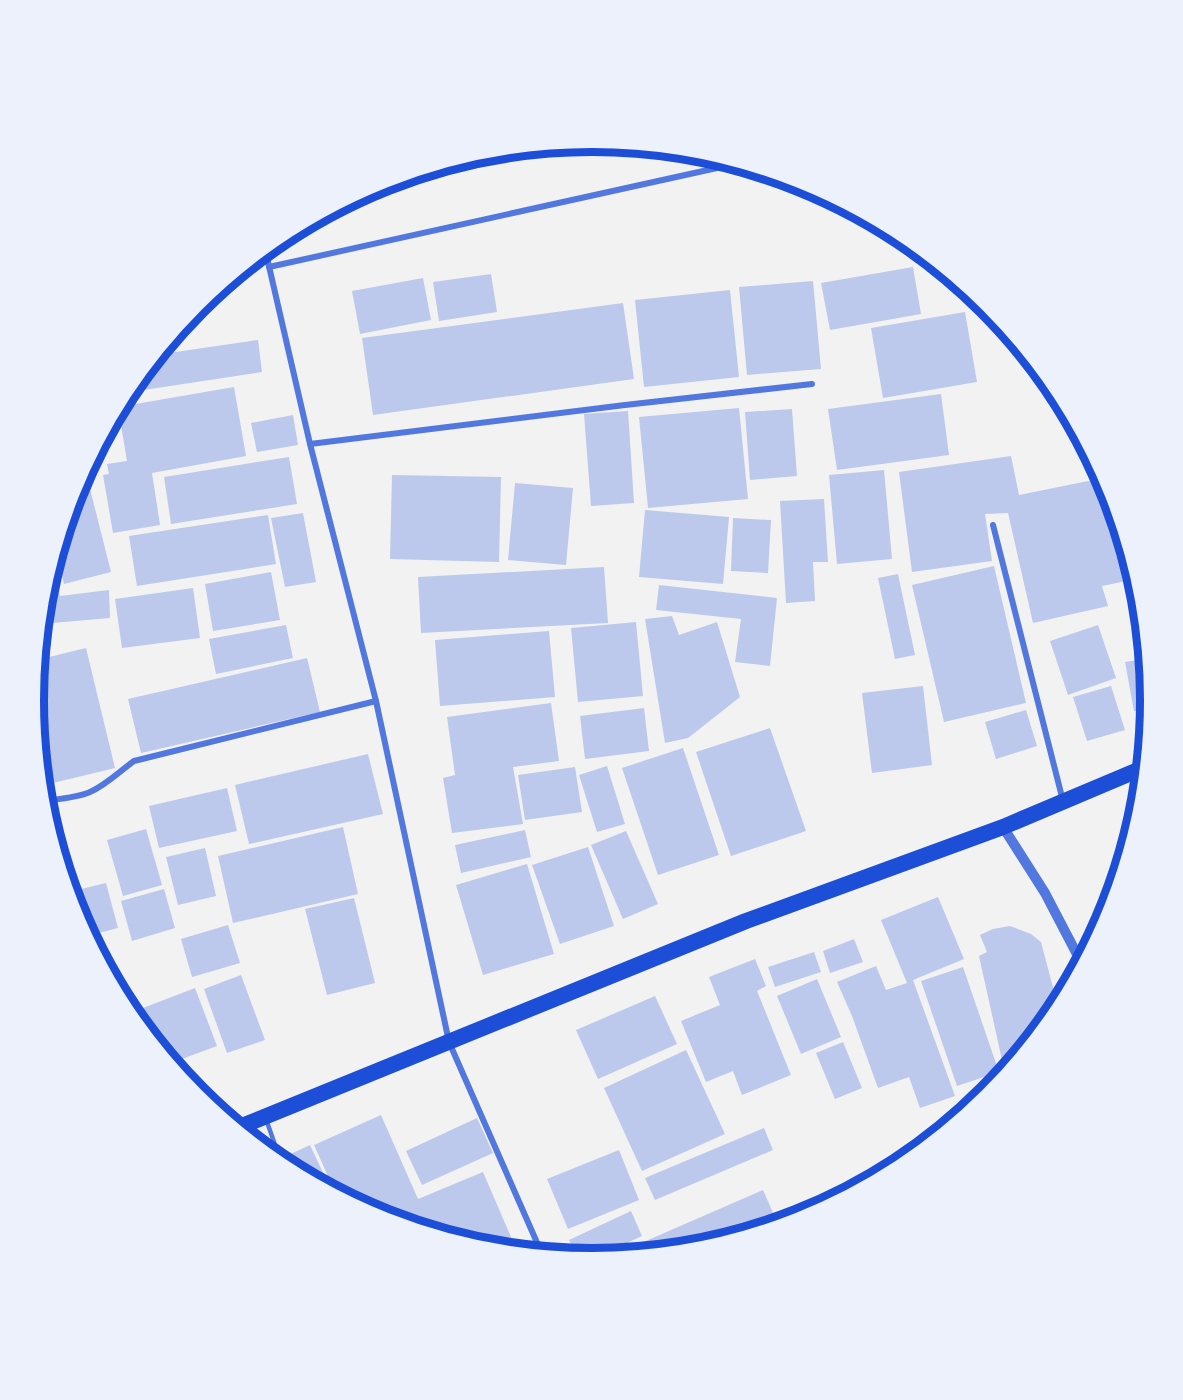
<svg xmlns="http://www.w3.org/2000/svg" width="1183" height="1400" font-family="Helvetica,sans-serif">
<rect width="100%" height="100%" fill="#f2f2f2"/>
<g fill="#bdc9ec">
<polygon points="518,149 520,158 439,177 436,166 483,152"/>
<polygon points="422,171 423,176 388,182 388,181"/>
<polygon points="382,183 384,190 356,196 378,184"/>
<polygon points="913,267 921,314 830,330 821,283"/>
<polygon points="491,274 497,312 439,321 433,282"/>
<polygon points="423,278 431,320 360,334 352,291"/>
<polygon points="813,281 821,369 747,375 739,287"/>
<polygon points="217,288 220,303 194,308 197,305"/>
<polygon points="730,290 739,377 644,387 635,300"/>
<polygon points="623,303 634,379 373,415 362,338"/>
<polygon points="965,312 977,382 883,398 871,328"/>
<polygon points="258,340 262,372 137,391 135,380 155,355"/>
<polygon points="234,387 246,456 152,473 160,525 113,533 103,475 109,474 107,464 127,461 118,407"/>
<polygon points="941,394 949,455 837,470 828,409"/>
<polygon points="739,408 748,499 648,508 639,417"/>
<polygon points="792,409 797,476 750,480 745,412"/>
<polygon points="628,411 634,503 591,506 584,414"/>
<polygon points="293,415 298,445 257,452 251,423"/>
<polygon points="1011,456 1019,495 1103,478 1108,487 1136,579 1102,586 1108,606 1033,623 1008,513 985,514 992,561 912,572 899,472"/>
<polygon points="289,457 297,504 171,524 164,477"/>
<polygon points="85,469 111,572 64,584 56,552 76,486"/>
<polygon points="884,470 892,559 837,564 829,475"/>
<polygon points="392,475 501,477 499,562 390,559"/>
<polygon points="515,483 573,488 566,565 508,560"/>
<polygon points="824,499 828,562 813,562 815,601 786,603 780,501"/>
<polygon points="645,510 729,517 723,584 639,577"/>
<polygon points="303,513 316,582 285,587 271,518"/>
<polygon points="268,515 276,564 137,586 129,536"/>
<polygon points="733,518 771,520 768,573 731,571"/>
<polygon points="52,563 60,596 109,590 110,618 41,624 44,591"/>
<polygon points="994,566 1026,703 944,722 912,585"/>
<polygon points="604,567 608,623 421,633 418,577"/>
<polygon points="271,572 280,620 213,631 205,584"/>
<polygon points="898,574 915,655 895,659 878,578"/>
<polygon points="659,585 777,598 770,666 735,662 741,619 656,610"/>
<polygon points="193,588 200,638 122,648 115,599"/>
<polygon points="672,616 679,635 717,622 740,697 688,738 665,743 645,619"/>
<polygon points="636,622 643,696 578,702 571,628"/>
<polygon points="286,625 293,658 216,674 209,639"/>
<polygon points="1098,625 1116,678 1068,695 1050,641"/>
<polygon points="549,631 555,697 440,706 435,640"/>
<polygon points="86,648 115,768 53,783 34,706 33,700 37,660"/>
<polygon points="307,658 320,712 141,753 128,699"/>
<polygon points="1146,659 1150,700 1149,709 1134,711 1125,662"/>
<polygon points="923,686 932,765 872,773 862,693"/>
<polygon points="1111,686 1125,730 1087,741 1073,697"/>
<polygon points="551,703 559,761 513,767 523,824 452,833 443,778 455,775 447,717"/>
<polygon points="644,708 649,751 585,759 580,716"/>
<polygon points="1026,710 1037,746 996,759 985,722"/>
<polygon points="770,728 806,831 731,856 696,752"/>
<polygon points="683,748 719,855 658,875 622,768"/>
<polygon points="368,754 383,814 249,844 235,785"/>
<polygon points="607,766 625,824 597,832 579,775"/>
<polygon points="575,767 582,812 525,820 518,775"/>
<polygon points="227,788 237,831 159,848 149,806"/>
<polygon points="343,827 358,894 233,923 218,856"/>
<polygon points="146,829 162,885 123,896 107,840"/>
<polygon points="525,830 531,857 461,873 455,845"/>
<polygon points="626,831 658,904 623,919 591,845"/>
<polygon points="588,847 614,926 560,944 532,865"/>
<polygon points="205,848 216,896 178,905 166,857"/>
<polygon points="527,864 554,954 483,975 456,885"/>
<polygon points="106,883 118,928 87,936 75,913 69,892"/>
<polygon points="164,889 175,928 132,941 121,901"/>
<polygon points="938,897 964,959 913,980 955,1096 920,1108 909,1077 878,1088 852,1016 837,982 876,966 886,990 907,983 881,920"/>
<polygon points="354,898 375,983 327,995 305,909"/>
<polygon points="228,925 240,963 192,977 181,939"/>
<polygon points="1010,926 1031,934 1041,942 1054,991 1062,989 1064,995 1056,1011 1009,1067 1004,1069 979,956 987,952 980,935 993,929"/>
<polygon points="854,939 863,962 830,973 823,951"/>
<polygon points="814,952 821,972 775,987 768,967"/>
<polygon points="755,959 766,986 757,991 791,1075 742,1095 733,1071 706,1082 681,1021 720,1005 709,977"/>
<polygon points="963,967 999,1072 957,1086 921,981"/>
<polygon points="241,975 265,1040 227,1053 204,989"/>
<polygon points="817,979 841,1037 801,1054 777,996"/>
<polygon points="195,988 217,1046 171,1063 130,1013"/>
<polygon points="655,996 677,1044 598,1079 576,1030"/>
<polygon points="843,1042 862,1088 835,1099 816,1053"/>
<polygon points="686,1050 725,1134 642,1171 604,1088"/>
<polygon points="381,1115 418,1199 483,1172 517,1251 482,1248 377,1216 336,1194 314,1145"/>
<polygon points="477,1118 493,1153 422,1185 406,1151"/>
<polygon points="764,1128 773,1150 655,1200 645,1178"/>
<polygon points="310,1145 325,1177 314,1182 286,1167 282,1158"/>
<polygon points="619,1150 639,1200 568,1229 547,1179"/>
<polygon points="763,1190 778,1224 700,1248 609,1257"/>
<polygon points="631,1211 642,1236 594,1258 577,1257 569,1240"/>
</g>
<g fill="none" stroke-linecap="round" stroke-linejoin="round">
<polyline stroke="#5277de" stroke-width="4.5" points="266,1119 282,1165"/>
<g stroke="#5277de" stroke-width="6">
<polyline points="265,249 310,444 376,701 449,1042 542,1254"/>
<polyline points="269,267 735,164"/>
<polyline points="310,444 625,405 812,384"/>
<polyline points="993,525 1063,801"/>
<path d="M 43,801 C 58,799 76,798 90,792 C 106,785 120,771 134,761 L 376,701"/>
</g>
<polyline stroke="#5277de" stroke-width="10" points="1003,827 1045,893 1081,962"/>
<polyline stroke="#1d4ed8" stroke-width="16" points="237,1128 746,921 1003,827 1143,768"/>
</g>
<path d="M0 0H1183V1400H0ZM44 700a548 548 0 1 1 1096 0a548 548 0 1 1-1096 0Z" fill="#edf1fc" fill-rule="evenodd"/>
<path fill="none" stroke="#1d4ed8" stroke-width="8" d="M44 700a548 548 0 1 1 1096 0a548 548 0 1 1-1096 0Z"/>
</svg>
